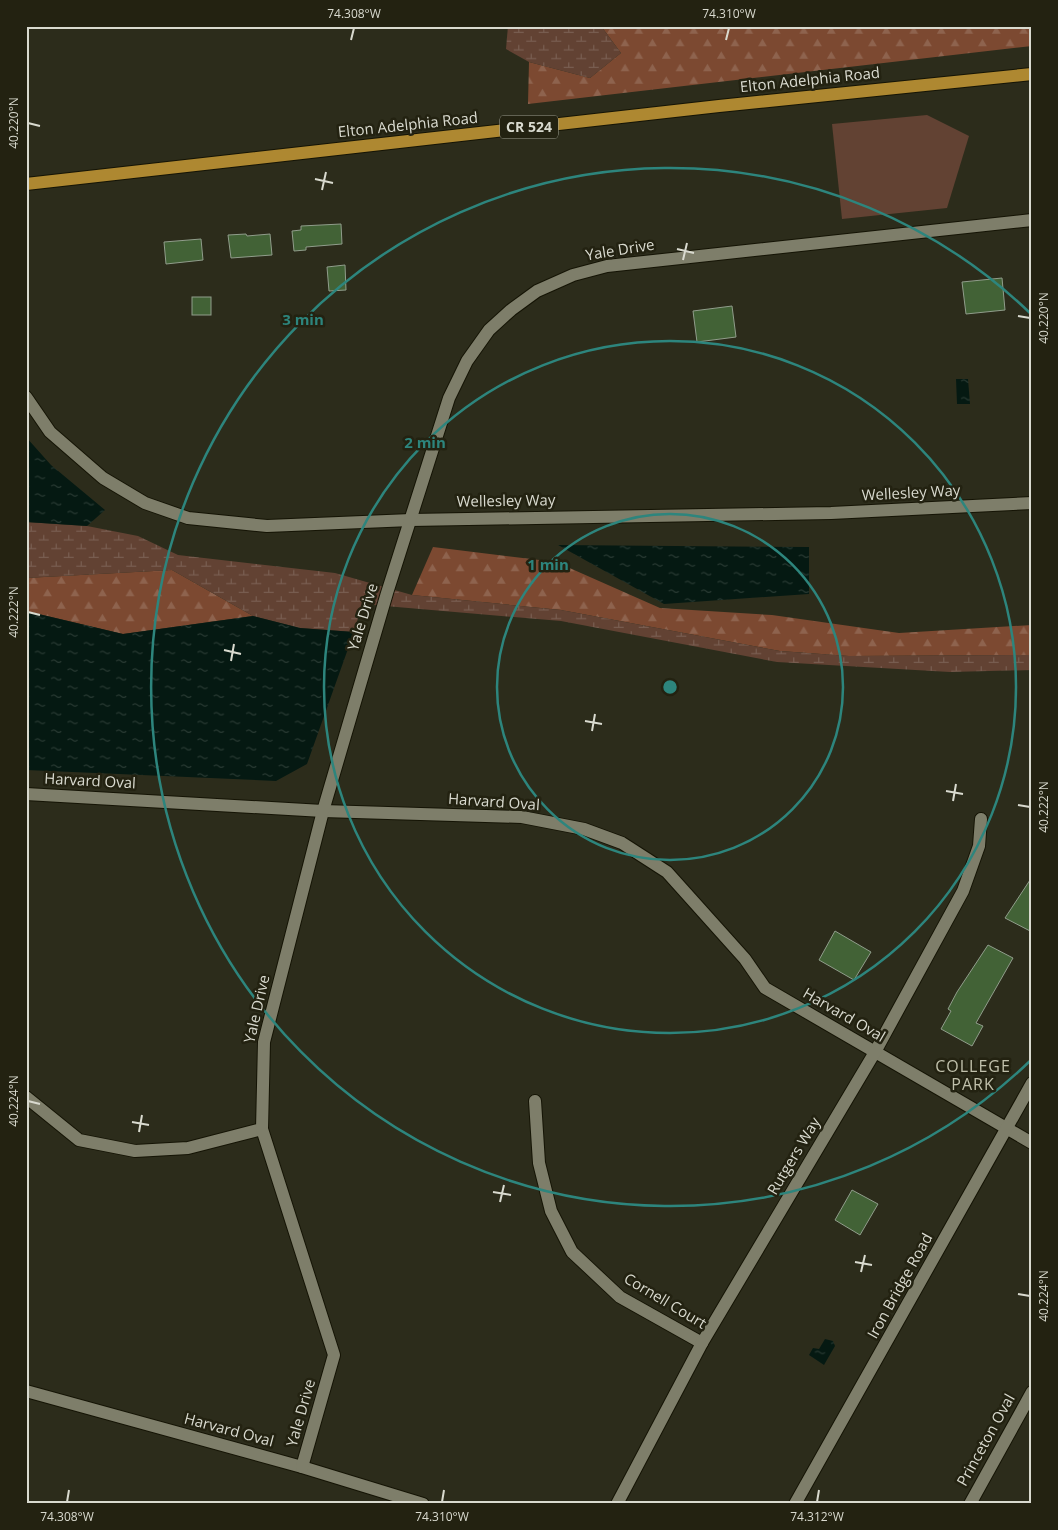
<svg xmlns="http://www.w3.org/2000/svg" width="1058" height="1530" font-family="'Open Sans',sans-serif">
<defs>
<pattern id="forest-firs" width="22" height="20" patternUnits="userSpaceOnUse" patternTransform="scale(1.25)"><rect width="22" height="20" fill="#7c4931"/><path d="M5 1l3.5 6h-7zM16 11l3.5 6h-7z" fill="#8e634e"/></pattern>
<pattern id="wetland-marsh" width="20" height="14" patternUnits="userSpaceOnUse" patternTransform="scale(1.25)"><rect width="20" height="14" fill="#624233"/><path d="M1 5h8M5 5V1M11 12h8M15 12V8" fill="none" stroke="#785d50"/></pattern>
<pattern id="water-ripples" width="26" height="14" patternUnits="userSpaceOnUse" patternTransform="scale(1.25)"><rect width="26" height="14" fill="#051912"/><path d="M2 4q2-2 4 0t4 0M15 11q2-2 4 0t4 0" fill="none" stroke="#293a33"/></pattern>
</defs>
<rect width="100%" height="100%" fill="#2c2c1b"/>
<polygon fill="#624233" points="927,115 969,136 947,208 842,219 832,124"/>
<g fill="url(#forest-firs)">
<polygon points="601,26 1032,26 1032,46 528,104 529,62 590,78 621,53"/>
<polygon points="433,547 556,562 660,608 772,615 899,633 1032,625 1032,655 849,656 780,651 561,610 412,595"/>
<polygon points="172,570 253,616 123,634 26,611 26,578"/>
</g>
<g fill="url(#wetland-marsh)">
<polygon points="508,26 601,26 621,53 590,78 529,62 506,49"/>
<polygon points="26,522 87,526 138,536 178,555 335,573 412,595 561,610 780,651 849,656 1032,655 1032,670 950,672 777,662 561,621 362,604 354,632 300,628 253,616 172,570 26,578"/>
</g>
<g fill="url(#water-ripples)">
<polygon points="956,379 968,379 970,404 957,404"/>
<polygon points="26,437 51,465 105,510 87,526 26,522"/>
<polygon points="558,545 809,547 809,594 664,604"/>
<polygon points="26,611 123,634 253,616 300,628 354,632 307,764 276,781 26,770"/>
<polygon points="825,1339 833,1341 835,1346 824,1365 809,1355 813,1348 819,1349"/>
</g>
<g fill="#426236" stroke="#909d8b">
<polygon points="341,224 342,244 306,247 306,250 294,251 292,231 301,230 301,226"/>
<polygon points="246,234 247,236 270,234 272,255 231,258 228,235"/>
<polygon points="201,239 203,260 166,264 164,242"/>
<polygon points="345,265 346,290 329,291 327,267"/>
<polygon points="1002,278 1005,310 966,314 962,282"/>
<rect x="192" y="297" width="19" height="18"/>
<polygon points="732,306 736,337 697,342 693,311"/>
<polygon points="1032,877 1032,932 1005,918"/>
<polygon points="835,931 871,952 854,980 819,960"/>
<polygon points="988,945 1013,958 976,1023 983,1026 972,1046 941,1029 951,1011 948,1009 957,992"/>
<polygon points="852,1190 878,1204 860,1235 835,1220"/>
</g>
<g fill="none" stroke-linecap="round" stroke-linejoin="round">
<g stroke="#151405" stroke-width="14">
<g id="minor">
<polyline points="26,397 50,432 103,478 145,503 188,518 267,526 411,520 831,513 1032,503"/>
<polyline points="26,794 323,811 522,817 584,829 622,843 667,872 745,959 765,988 1032,1143"/>
<polyline points="26,1097 79,1140 135,1151 188,1148 262,1129"/>
<polyline points="535,1101 539,1163 551,1211 572,1252 620,1297 702,1343"/>
<polyline points="26,1391 302,1467 423,1504"/>
<polyline points="302,1467 334,1355 262,1129 264,1042 323,811 387,593 449,398 467,361 489,330 511,310 537,291 573,275 607,266 1032,220"/>
<polyline points="617,1504 702,1343 875,1052 963,891 979,846 981,819"/>
<polyline points="795,1504 1032,1083"/>
<polyline points="970,1504 1032,1392"/>
</g>
</g>
<g stroke="#151405" stroke-width="14">
<polyline id="major" points="26,184 719,106 1032,74"/>
</g>
<use href="#minor" stroke="#7e7e6a" stroke-width="12"/>
<use href="#major" stroke="#ae8831" stroke-width="12"/>
</g>
<path fill="none" stroke="#d9dacf" stroke-width="2" d="M 351,40 L 354,28M 726,40 L 729,28M 28,123 L 40,126M 315,179 L 333,183M 322,190 L 326,172M 677,249 L 694,253M 683,260 L 687,243M 1018,316 L 1030,318M 28,612 L 40,615M 224,650 L 241,654M 231,661 L 234,644M 585,721 L 602,724M 592,731 L 595,714M 946,791 L 963,794M 953,801 L 956,784M 1018,805 L 1030,807M 28,1101 L 40,1104M 132,1122 L 149,1125M 139,1132 L 142,1115M 493,1192 L 511,1195M 500,1202 L 504,1185M 855,1262 L 872,1265M 861,1272 L 865,1255M 1018,1294 L 1030,1296M 67,1502 L 69,1490M 442,1502 L 444,1490M 817,1502 L 819,1490"/>
<g fill="none" stroke="#2d857d" stroke-width="2.5">
<circle cx="670" cy="687" r="173"/>
<circle cx="670" cy="687" r="346"/>
<path d="M1031 1060A519 519 0 1 1 1031 314"/>
</g>
<g text-anchor="middle" stroke-width="5" stroke-linejoin="round" paint-order="stroke">
<rect fill="#232211" stroke="#a2a396" stroke-width="1" x="500" y="115.5" width="58" height="23" rx="4"/>
<g font-size="14" font-weight="bold" fill="#d9dacf">
<text x="529" y="132">CR 524</text>
</g>
<g font-size="15" fill="#d9dacf" stroke="#232211">
<text transform="translate(810 80) rotate(-6)" y="5">Elton Adelphia Road</text>
<text transform="translate(408 125) rotate(-6)" y="5">Elton Adelphia Road</text>
<text transform="translate(620 250) rotate(-9)" y="5">Yale Drive</text>
<text transform="translate(911 493) rotate(-3)" y="5">Wellesley Way</text>
<text transform="translate(506 501) rotate(-1)" y="5">Wellesley Way</text>
<text transform="translate(363 617) rotate(-73)" y="5">Yale Drive</text>
<text transform="translate(90 781) rotate(3)" y="5">Harvard Oval</text>
<text transform="translate(494 802) rotate(4)" y="5">Harvard Oval</text>
<text transform="translate(257 1009) rotate(-77)" y="5">Yale Drive</text>
<text transform="translate(844 1015) rotate(30)" y="5">Harvard Oval</text>
<text transform="translate(794 1156) rotate(-59)" y="5">Rutgers Way</text>
<text transform="translate(900 1286) rotate(-61)" y="5">Iron Bridge Road</text>
<text transform="translate(665 1301) rotate(31)" y="5">Cornell Court</text>
<text transform="translate(301 1413) rotate(-74)" y="5">Yale Drive</text>
<text transform="translate(229 1430) rotate(15)" y="5">Harvard Oval</text>
<text transform="translate(986 1440) rotate(-61)" y="5">Princeton Oval</text>
</g>
<g font-size="16" letter-spacing="1" fill="#c0c0ab" stroke="#232211">
<text x="973" y="1072">COLLEGE<tspan x="973" dy="18">PARK</tspan></text>
</g>
</g>
<circle cx="670" cy="687" r="8" fill="#2d857d" stroke="#232211" stroke-width="2.5"/>
<g font-size="15" text-anchor="middle" font-weight="bold" fill="#2d857d" stroke="#232211" stroke-width="5" stroke-linejoin="round" paint-order="stroke">
<text x="303" y="325">3 min</text>
<text x="425" y="448">2 min</text>
<text x="548" y="570">1 min</text>
</g>
<rect width="1058" height="1530" fill="none" stroke="#232211" stroke-width="55"/>
<rect x="28" y="28" width="1002" height="1474" fill="none" stroke="#d9dacf" stroke-width="2"/>
<g font-size="12" text-anchor="middle" fill="#d9dacf">
<text x="354" y="18">74.308°W</text>
<text x="729" y="18">74.310°W</text>
<text transform="translate(14 123) rotate(-90)" y="4">40.220°N</text>
<text transform="translate(1044 318) rotate(-90)" y="4">40.220°N</text>
<text transform="translate(14 612) rotate(-90)" y="4">40.222°N</text>
<text transform="translate(1044 807) rotate(-90)" y="4">40.222°N</text>
<text transform="translate(14 1101) rotate(-90)" y="4">40.224°N</text>
<text transform="translate(1044 1296) rotate(-90)" y="4">40.224°N</text>
<text x="67" y="1521">74.308°W</text>
<text x="442" y="1521">74.310°W</text>
<text x="817" y="1521">74.312°W</text>
</g>
</svg>
